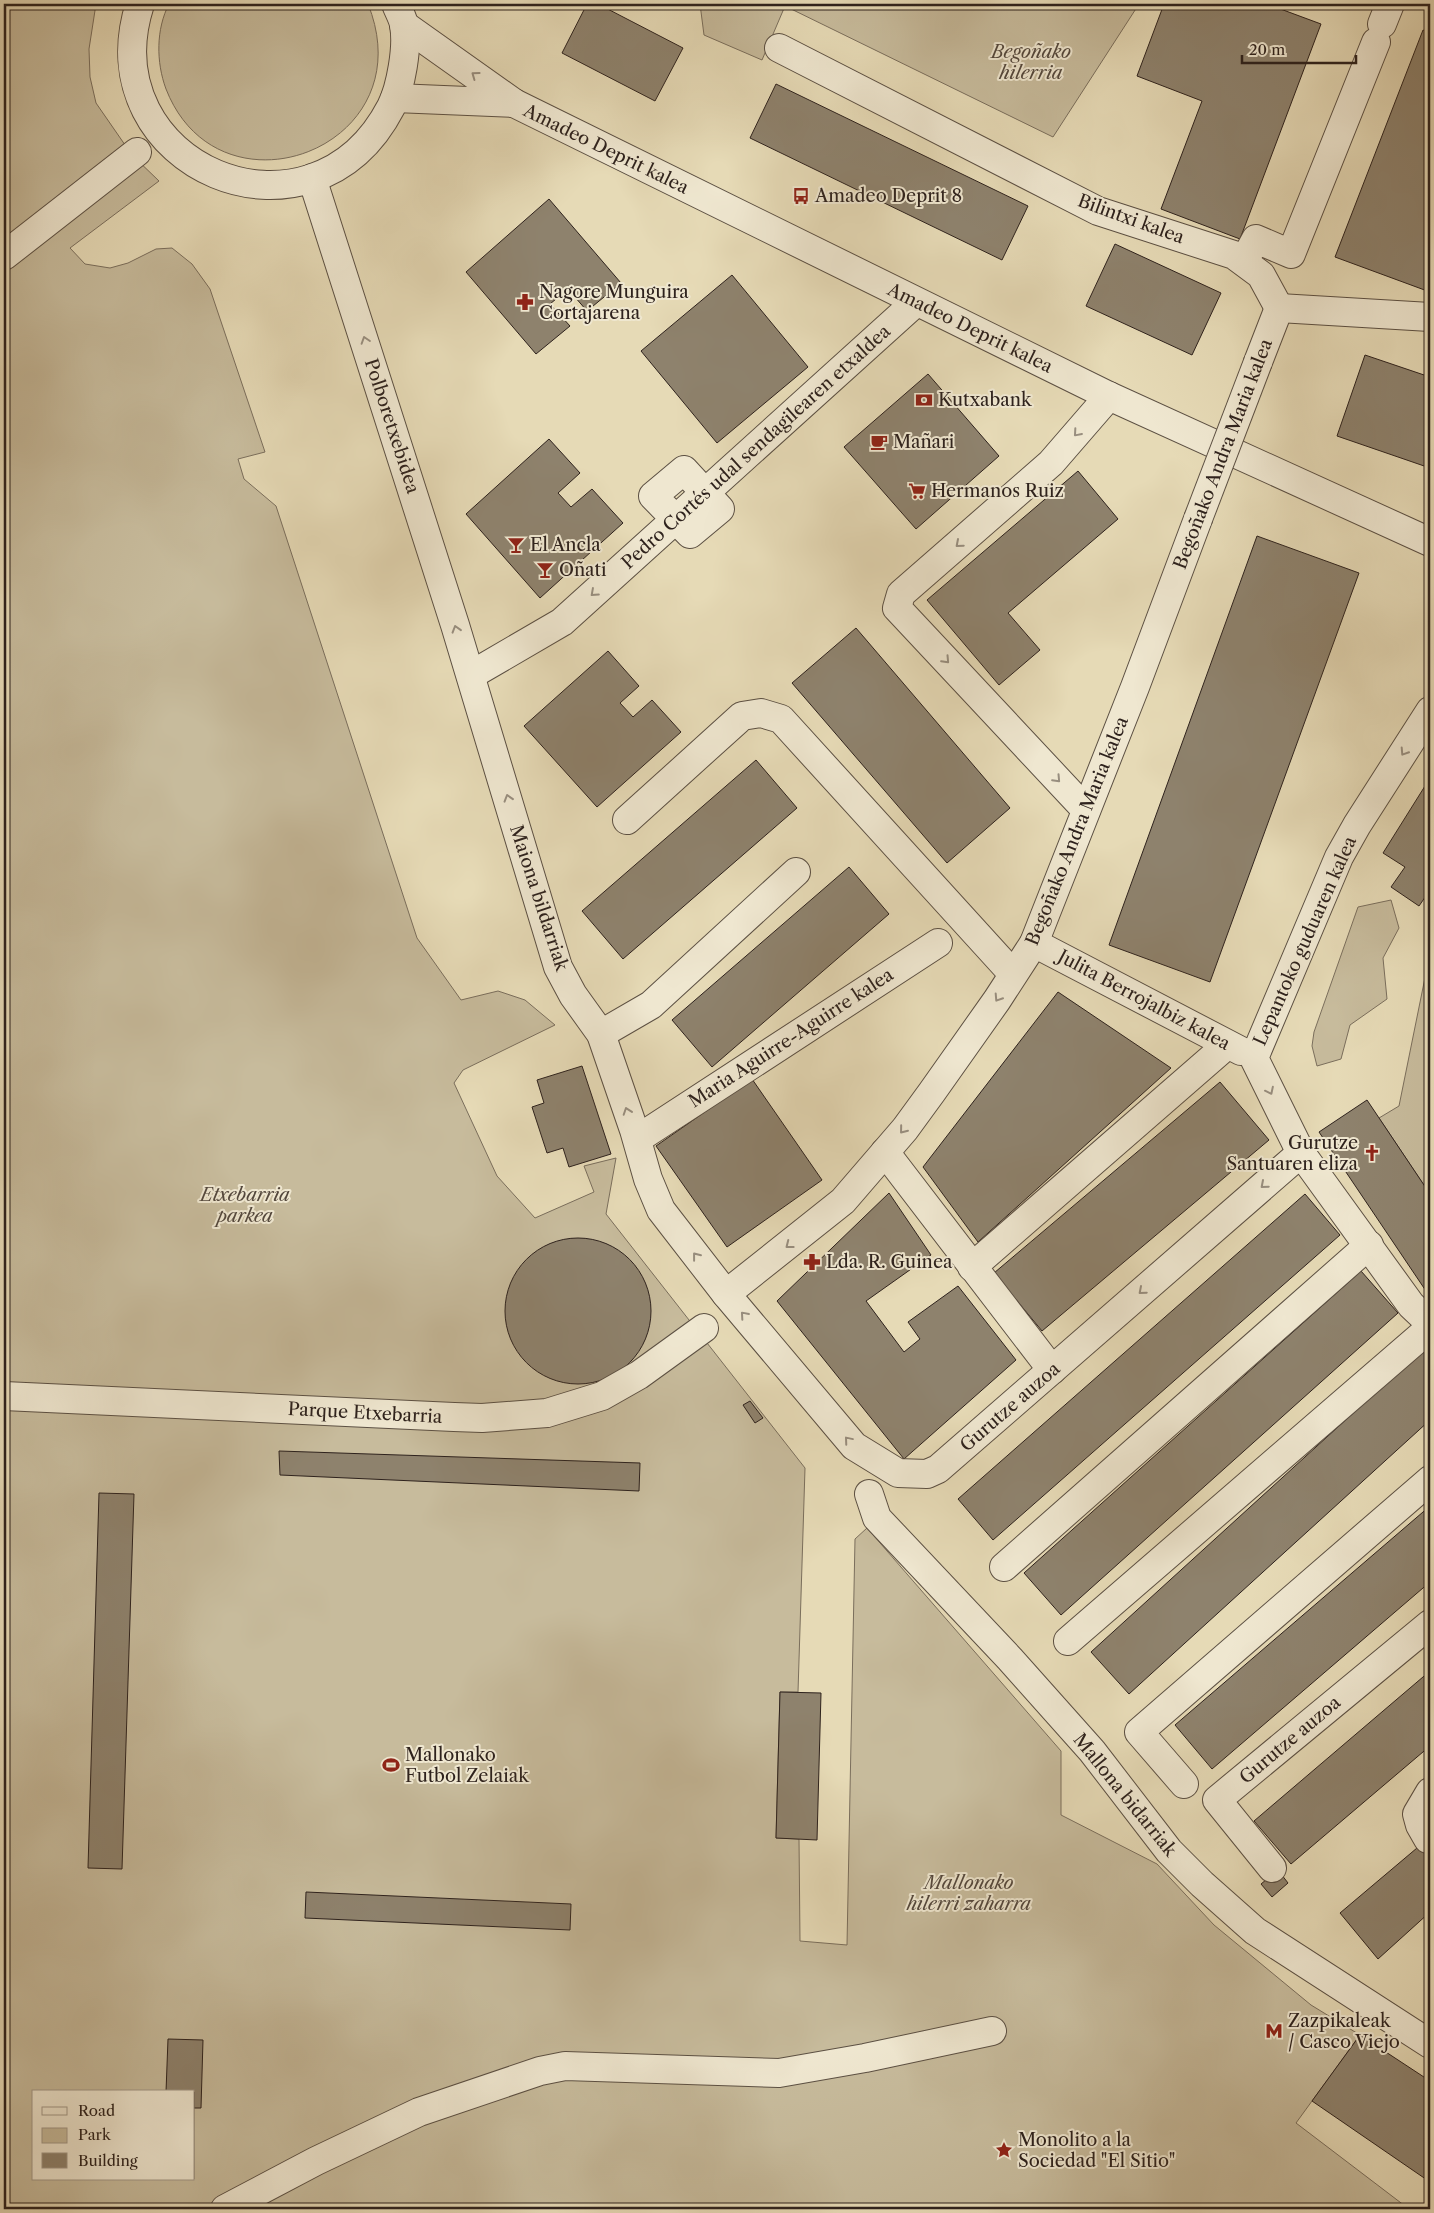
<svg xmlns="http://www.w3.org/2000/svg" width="1434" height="2213" font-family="'Libre Caslon Text',serif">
<rect width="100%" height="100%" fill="#e6dab6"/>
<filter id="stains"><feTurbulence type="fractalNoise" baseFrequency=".004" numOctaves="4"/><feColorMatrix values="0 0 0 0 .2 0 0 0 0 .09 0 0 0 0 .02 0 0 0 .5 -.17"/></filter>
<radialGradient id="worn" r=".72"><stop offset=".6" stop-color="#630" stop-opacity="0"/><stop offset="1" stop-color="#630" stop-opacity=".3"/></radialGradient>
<g fill="#c7bb9c" stroke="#7a6e5c" fill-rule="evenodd">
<path d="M 4,4 L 96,4 L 89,49 L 90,77 L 96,103 L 132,155 L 159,181 L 70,248 L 85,264 L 110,268 L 128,263 L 156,249 L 172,248 L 192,264 L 210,289 L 265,452 L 238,459 L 244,479 L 276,506 L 417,938 L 461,1000 L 498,991 L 525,1000 L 555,1025 L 463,1070 L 454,1083 L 497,1176 L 535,1218 L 594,1192 L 584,1166 L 616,1158 L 606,1214 L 805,1468 L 798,1692 L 780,1692 L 776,1838 L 799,1839 L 800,1941 L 847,1945 L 855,1539 L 867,1528 L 1061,1751 L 1061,1815 L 1157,1864 L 1214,1925 L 1311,2005 L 1360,2035 L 1296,2123 L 1409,2209 L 4,2209 ZM 34,2092 L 194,2092 L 194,2179 L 34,2179 Z"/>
<path d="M 169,4 L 368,4 C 426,148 219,225 166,89 C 156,62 156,29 169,4 Z"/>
<polygon points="700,4 1139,4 1053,137 785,6 762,60 704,35"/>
<polygon points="1391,900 1399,928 1383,958 1387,999 1350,1025 1341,1059 1317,1066 1312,1046 1314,1032 1358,907"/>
<polygon points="1430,953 1430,1194 1379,1118 1399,1106"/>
</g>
<g fill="#8e826d" stroke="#2e221d">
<polygon points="587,4 598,4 683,48 655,101 562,53"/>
<polygon points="1164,4 1267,4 1321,24 1240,239 1161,209 1202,101 1137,76"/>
<polygon points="1423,30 1430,33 1430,292 1335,257"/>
<polygon points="776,84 1028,206 1002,260 750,138"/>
<polygon points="549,199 621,283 587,311 568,289 550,304 570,326 536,354 466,272"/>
<polygon points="1115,244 1221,293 1192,355 1086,306"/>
<polygon points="732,275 808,367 717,443 641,351"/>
<polygon points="1365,355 1430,377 1430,468 1337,436"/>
<polygon points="928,374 999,456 916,529 844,447"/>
<polygon points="549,439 580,473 558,493 571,507 592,489 623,523 540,598 466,514"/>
<polygon points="1078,471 1118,519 1008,613 1040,650 999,685 927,600"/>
<polygon points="1257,536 1359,573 1210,982 1109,945"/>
<polygon points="856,628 1010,808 947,863 792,683"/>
<polygon points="608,651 639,686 620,703 633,717 652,700 681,732 597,807 524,726"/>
<polygon points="756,760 797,808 623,959 582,911"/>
<polygon points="1430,778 1430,890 1419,906 1391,887 1405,867 1383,853"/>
<polygon points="849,867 889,914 712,1067 672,1020"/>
<polygon points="1058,992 1171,1068 978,1242 923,1167"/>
<polygon points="582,1066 611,1154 569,1167 563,1148 547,1153 532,1107 544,1103 537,1080"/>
<polygon points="752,1079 822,1180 727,1247 656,1146"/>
<polygon points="1220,1082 1269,1140 1042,1331 994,1273"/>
<polygon points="1367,1100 1430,1194 1430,1288 1426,1291 1319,1132"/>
<polygon points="889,1193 931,1255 866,1301 904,1352 920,1339 908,1322 958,1286 1016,1360 904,1459 777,1301"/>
<polygon points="1305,1194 1340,1235 993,1540 958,1499"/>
<circle cx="578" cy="1311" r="73"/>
<polygon points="1361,1271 1398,1313 1061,1615 1024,1573"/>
<polygon points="1429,1344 1430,1420 1129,1694 1091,1652"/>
<polygon points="750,1401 763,1418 755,1423 743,1405"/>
<polygon points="279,1451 640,1463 639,1491 280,1475"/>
<polygon points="99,1493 134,1494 122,1869 88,1868"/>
<polygon points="1430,1506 1430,1582 1212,1769 1175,1725"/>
<polygon points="1430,1671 1430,1746 1291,1864 1254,1821"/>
<polygon points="780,1692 821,1693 817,1840 776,1838"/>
<polygon points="1430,1837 1430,1912 1378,1959 1340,1913"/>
<polygon points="1278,1870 1288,1883 1272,1897 1261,1884"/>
<polygon points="306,1892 571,1904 570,1930 305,1918"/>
<polygon points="1360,2035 1430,2081 1430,2182 1312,2101"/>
<polygon points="168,2039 203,2040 201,2108 194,2108 194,2092 166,2092"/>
</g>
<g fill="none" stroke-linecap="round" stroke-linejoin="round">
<g stroke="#5c5043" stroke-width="30">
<g id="minor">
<path d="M 140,4 C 88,166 311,261 391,107 C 401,87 408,47 404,25 C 403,18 398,10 396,4"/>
<polyline points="1382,24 1390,4"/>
<polyline points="404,25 514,103 1109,396 1430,542"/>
<polyline points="779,48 1098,211 1234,255 1261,275 1279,308"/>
<polyline points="395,98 514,103"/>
<polyline points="312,178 455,625 558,967 573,995 601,1034 634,1130 648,1179 661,1210 726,1294 854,1446 898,1473 927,1474 938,1469 1301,1153"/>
<polyline points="4,256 137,152"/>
<polyline points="1244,261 1256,239 1291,254 1376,42"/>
<polyline points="1279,308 1430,317"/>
<polyline points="1258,362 1279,308"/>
<polygon points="684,470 720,509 690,534 653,496"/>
<polyline points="471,675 562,622 916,302"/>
<polyline points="1430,711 1357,825 1339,857 1254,1058 1301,1153 1411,1305 1430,1323"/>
<polyline points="1086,810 897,608 901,594 1051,463 1109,396"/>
<polyline points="627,820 742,716 761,713 781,719 1013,974"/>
<polyline points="1034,943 1241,1051"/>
<polyline points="601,1034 651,1005 796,872"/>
<polyline points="645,1134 938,943"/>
<polyline points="885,1152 1052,1370"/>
<polyline points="972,1267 1227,1045"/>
<polyline points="726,1294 843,1201 905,1129 932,1092 997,1000 1034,943 1135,687 1198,519"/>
<polyline points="4,1396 454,1417 482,1418 547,1413 602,1396 639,1375 704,1328"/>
<polyline points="869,1494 877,1518 1010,1659 1092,1751 1169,1851 1202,1884 1255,1931 1430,2044"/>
<polyline points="1004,1567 1369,1245"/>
<polyline points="1068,1641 1430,1328"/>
<polyline points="1184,1784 1139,1732 1430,1480"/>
<polyline points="1428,1839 1420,1825 1417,1814 1430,1792"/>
<polyline points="1272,1868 1217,1800 1430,1624"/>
<polyline points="225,2209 316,2161 419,2112 540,2071 565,2066 779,2073 865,2058 992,2031"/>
</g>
</g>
<use href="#minor" stroke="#efe7d0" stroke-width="28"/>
<g stroke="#5c5043" stroke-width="30" stroke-linecap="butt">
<polyline id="minor-bridge" points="1198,519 1258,362"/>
</g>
<use href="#minor-bridge" stroke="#efe7d0" stroke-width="28"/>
</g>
<defs><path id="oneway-chevron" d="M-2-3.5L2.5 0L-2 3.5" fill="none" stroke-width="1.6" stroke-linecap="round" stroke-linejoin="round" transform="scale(1.25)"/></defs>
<g stroke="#988e7f">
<use href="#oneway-chevron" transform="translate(475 75) rotate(-144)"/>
<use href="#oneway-chevron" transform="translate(365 340) rotate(-108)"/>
<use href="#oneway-chevron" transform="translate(1077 433) rotate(131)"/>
<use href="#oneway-chevron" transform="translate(959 544) rotate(139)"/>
<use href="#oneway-chevron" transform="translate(594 593) rotate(138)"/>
<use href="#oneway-chevron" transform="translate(456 629) rotate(-107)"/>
<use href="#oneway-chevron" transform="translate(946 660) rotate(47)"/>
<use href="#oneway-chevron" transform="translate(1404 752) rotate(123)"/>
<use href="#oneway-chevron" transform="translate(1057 779) rotate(47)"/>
<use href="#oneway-chevron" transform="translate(508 798) rotate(-107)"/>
<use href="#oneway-chevron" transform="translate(998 998) rotate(123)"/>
<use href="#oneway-chevron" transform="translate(1270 1091) rotate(64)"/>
<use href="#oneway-chevron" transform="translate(627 1111) rotate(-109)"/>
<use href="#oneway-chevron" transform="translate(903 1130) rotate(129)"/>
<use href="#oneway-chevron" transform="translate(1264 1185) rotate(139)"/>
<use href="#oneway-chevron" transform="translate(789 1245) rotate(142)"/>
<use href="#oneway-chevron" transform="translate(696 1256) rotate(-128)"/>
<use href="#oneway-chevron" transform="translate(1142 1291) rotate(139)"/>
<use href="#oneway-chevron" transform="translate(744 1315) rotate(-131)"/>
<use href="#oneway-chevron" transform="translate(848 1440) rotate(-130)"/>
</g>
<defs>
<g id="bus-bare" transform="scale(1.35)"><path d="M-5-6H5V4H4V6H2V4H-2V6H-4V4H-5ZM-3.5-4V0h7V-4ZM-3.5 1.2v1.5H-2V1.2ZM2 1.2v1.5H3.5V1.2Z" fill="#8f2418" stroke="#efe7d0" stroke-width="2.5" paint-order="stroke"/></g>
<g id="pharmacy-bare" transform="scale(1.35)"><path d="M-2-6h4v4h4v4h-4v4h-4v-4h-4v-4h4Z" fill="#8f2418" stroke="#efe7d0" stroke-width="2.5" paint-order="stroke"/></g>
<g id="bank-bare" transform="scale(1.35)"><path d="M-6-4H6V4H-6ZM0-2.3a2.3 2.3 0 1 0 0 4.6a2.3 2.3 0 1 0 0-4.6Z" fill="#8f2418" stroke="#efe7d0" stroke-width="2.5" paint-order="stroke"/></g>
<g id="cafe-bare" transform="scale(1.35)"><path d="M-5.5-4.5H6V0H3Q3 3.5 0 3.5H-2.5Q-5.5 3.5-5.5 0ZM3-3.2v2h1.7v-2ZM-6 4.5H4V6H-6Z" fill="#8f2418" stroke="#efe7d0" stroke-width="2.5" paint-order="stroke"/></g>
<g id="supermarket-bare" transform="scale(1.35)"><path d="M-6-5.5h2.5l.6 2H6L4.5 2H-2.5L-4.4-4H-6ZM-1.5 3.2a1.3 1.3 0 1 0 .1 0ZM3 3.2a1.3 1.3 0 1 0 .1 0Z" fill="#8f2418" stroke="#efe7d0" stroke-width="2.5" paint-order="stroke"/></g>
<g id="bar-bare" transform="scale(1.35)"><path d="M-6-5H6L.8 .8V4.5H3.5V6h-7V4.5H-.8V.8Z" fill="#8f2418" stroke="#efe7d0" stroke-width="2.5" paint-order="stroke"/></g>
<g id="church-bare" transform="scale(1.35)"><path d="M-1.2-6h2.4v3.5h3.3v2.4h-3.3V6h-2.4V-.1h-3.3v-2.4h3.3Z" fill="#8f2418" stroke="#efe7d0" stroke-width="2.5" paint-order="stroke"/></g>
<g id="stadium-bare" transform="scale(1.35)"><path d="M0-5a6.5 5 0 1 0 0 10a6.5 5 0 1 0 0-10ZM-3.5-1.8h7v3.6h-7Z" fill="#8f2418" stroke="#efe7d0" stroke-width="2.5" paint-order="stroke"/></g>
<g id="metro-bare" transform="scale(1.35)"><path d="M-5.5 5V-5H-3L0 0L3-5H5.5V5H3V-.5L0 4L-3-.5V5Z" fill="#8f2418" stroke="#efe7d0" stroke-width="2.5" paint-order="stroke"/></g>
<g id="sight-bare" transform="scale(1.35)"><path d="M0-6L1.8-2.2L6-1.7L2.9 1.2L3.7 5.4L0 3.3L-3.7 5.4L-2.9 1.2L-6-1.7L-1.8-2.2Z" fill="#8f2418" stroke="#efe7d0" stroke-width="2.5" paint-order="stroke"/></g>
</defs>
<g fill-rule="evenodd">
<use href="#bus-bare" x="801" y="196"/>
<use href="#pharmacy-bare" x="525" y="302"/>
<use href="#bank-bare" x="924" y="400"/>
<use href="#cafe-bare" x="879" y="442"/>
<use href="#supermarket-bare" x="917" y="491"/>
<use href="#bar-bare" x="516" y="545"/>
<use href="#bar-bare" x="545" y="570"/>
<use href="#church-bare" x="1372" y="1153"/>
<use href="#pharmacy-bare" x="812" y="1262"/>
<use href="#stadium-bare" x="391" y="1765"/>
<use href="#metro-bare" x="1274" y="2031"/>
<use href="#sight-bare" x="1004" y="2150"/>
</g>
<g text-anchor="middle" stroke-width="4" stroke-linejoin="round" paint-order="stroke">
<g font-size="18" font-style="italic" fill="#54483d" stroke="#efe7d0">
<text x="1031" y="58">Begoñako<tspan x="1031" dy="21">hilerria</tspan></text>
<text x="245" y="1201">Etxebarria<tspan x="245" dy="21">parkea</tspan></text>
<text x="969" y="1889">Mallonako<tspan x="969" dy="21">hilerri zaharra</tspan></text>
</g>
<g font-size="18" fill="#2e221d" stroke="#efe7d0">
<text transform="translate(606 149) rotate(26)" y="6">Amadeo Deprit kalea</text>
<text transform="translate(1131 219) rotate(20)" y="6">Bilintxi kalea</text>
<text transform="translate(970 328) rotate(26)" y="6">Amadeo Deprit kalea</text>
<text transform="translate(392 426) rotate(72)" y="6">Polboretxebidea</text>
<text transform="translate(756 447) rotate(-42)" y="6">Pedro Cortés udal sendagilearen etxaldea</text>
<text transform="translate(1223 454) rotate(-69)" y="6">Begoñako Andra Maria kalea</text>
<text transform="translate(1077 831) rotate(-68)" y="6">Begoñako Andra Maria kalea</text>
<text transform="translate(539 898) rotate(72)" y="6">Maiona bildarriak</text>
<text transform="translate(1305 941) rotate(-66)" y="6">Lepantoko guduaren kalea</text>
<text transform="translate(1144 1000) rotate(28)" y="6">Julita Berrojalbiz kalea</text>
<text transform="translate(791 1038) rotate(-33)" y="6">Maria Aguirre-Aguirre kalea</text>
<text transform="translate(1010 1407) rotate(-41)" y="6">Gurutze auzoa</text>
<text transform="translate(365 1413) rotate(3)" y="6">Parque Etxebarria</text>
<text transform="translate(1290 1740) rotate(-40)" y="6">Gurutze auzoa</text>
<text transform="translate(1125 1795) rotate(51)" y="6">Mallona bidarriak</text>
</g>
<g font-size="18" fill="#2e221d" stroke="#efe7d0" text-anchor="start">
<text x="815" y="202">Amadeo Deprit 8</text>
<text x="539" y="298">Nagore Munguira<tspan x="539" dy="21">Cortajarena</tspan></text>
<text x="938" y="406">Kutxabank</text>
<text x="893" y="448">Mañari</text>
<text x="931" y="497">Hermanos Ruiz</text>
<text x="530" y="551">El Ancla</text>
<text x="559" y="576">Oñati</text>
<text x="1358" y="1149" text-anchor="end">Gurutze<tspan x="1358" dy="21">Santuaren eliza</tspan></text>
<text x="826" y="1268">Lda. R. Guinea</text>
<text x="405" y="1761">Mallonako<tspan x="405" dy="21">Futbol Zelaiak</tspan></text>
<text x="1288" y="2027">Zazpikaleak<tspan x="1288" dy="21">/ Casco Viejo</tspan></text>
<text x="1018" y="2146">Monolito a la<tspan x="1018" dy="21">Sociedad "El Sitio"</tspan></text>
</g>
</g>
<rect width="1434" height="2213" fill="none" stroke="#e6dab6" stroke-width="20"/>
<rect x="5" y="5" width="1424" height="2203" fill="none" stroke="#2e221d" stroke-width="2.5"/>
<rect x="10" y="10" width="1414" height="2193" fill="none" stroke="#2e221d"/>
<rect x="32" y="2090" width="162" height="90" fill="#efe7d0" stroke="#a29888"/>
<rect x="42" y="2107" width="25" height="8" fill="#efe7d0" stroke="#a29888"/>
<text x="78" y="2116" font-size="15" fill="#2e221d">Road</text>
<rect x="42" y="2128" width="25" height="15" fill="#c7bb9c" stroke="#a29888"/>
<text x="78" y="2140" font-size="15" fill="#2e221d">Park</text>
<rect x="42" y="2153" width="25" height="15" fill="#8e826d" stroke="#a29888"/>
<text x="78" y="2166" font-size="15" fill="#2e221d">Building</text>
<path d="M1242 55v8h114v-8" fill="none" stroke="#2e221d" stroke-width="2.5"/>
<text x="1249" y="55" font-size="15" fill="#2e221d" stroke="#efe7d0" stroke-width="4" paint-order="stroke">20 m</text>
<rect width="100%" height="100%" filter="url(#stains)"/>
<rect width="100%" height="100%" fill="url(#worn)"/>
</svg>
